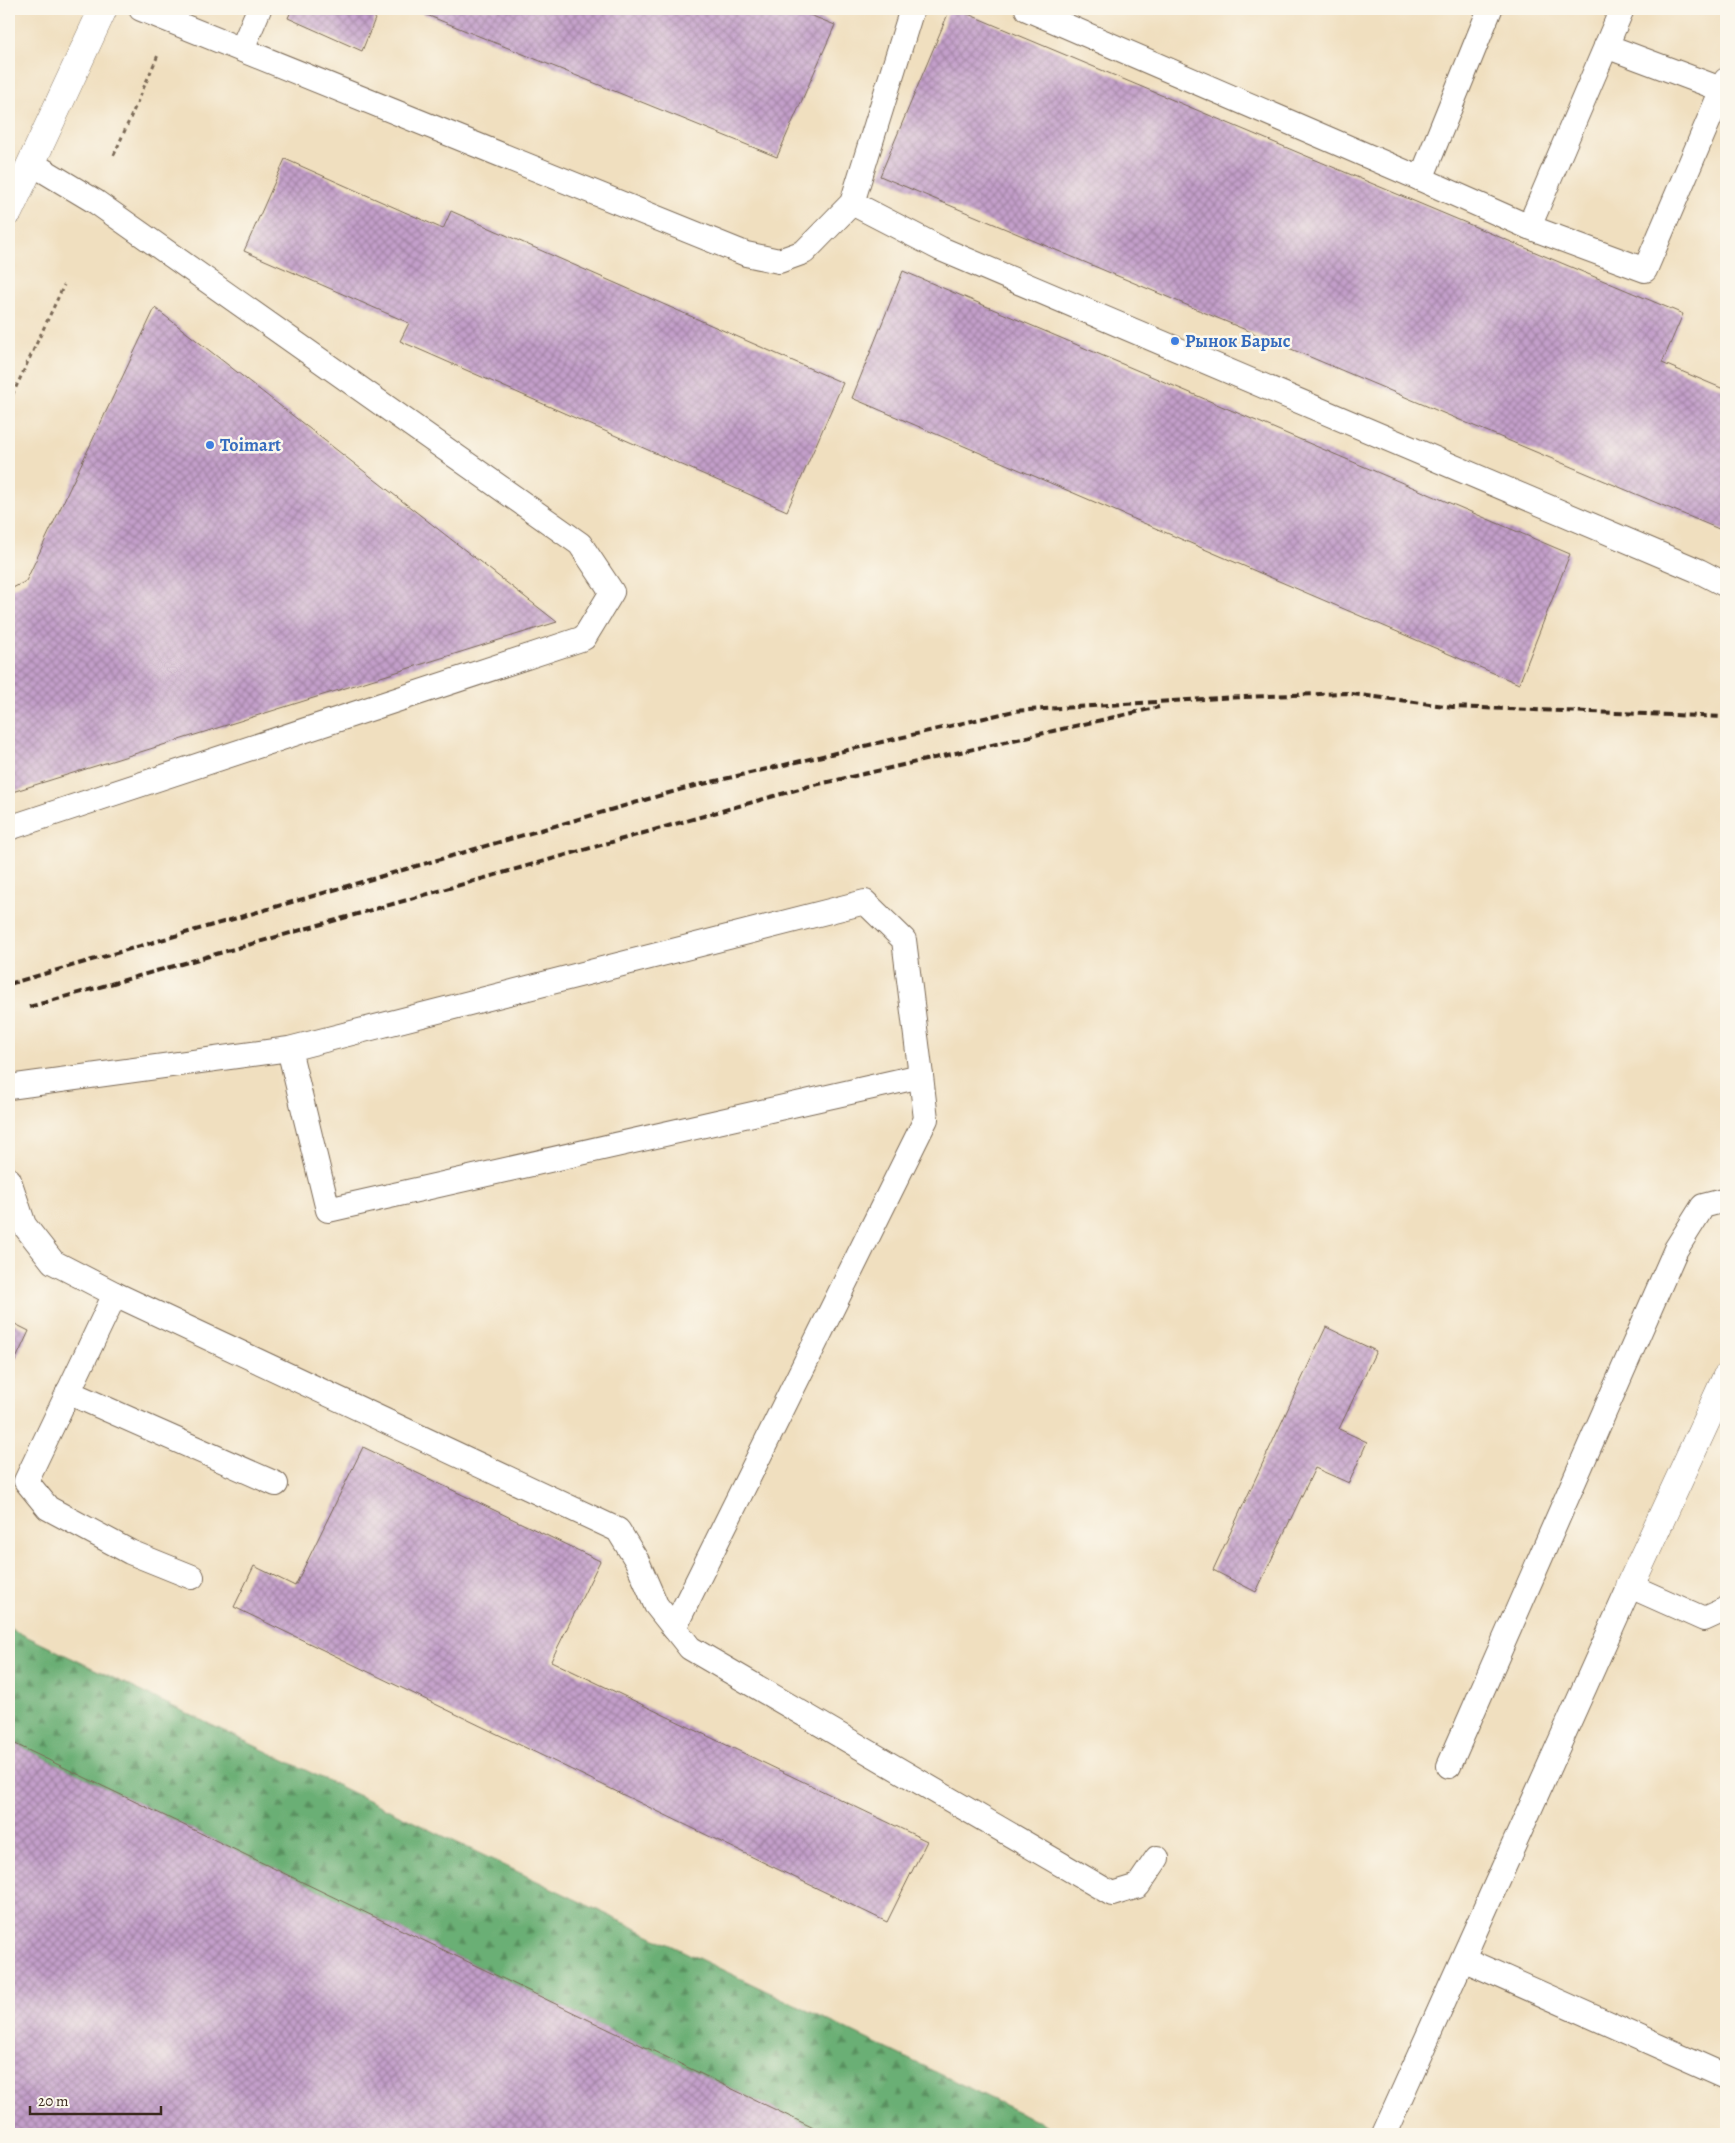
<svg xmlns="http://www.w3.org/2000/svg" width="1735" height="2143" font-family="Alegreya,serif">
<defs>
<pattern id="forest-firs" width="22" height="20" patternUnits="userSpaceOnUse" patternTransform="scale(1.25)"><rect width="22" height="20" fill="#6aaf74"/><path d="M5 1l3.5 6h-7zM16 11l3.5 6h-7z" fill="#588f5f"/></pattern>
<pattern id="building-cross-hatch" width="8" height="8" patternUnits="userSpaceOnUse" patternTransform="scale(1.25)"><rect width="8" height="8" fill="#c39fca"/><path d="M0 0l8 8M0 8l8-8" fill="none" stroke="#a082a3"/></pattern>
</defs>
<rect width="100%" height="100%" fill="#fbf7ec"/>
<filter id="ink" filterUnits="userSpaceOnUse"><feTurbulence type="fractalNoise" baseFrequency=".02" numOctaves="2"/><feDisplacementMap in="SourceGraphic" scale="10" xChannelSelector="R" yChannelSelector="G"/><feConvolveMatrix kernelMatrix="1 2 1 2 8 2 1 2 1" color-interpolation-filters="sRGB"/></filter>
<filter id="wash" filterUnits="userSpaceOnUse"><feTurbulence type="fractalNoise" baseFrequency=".0096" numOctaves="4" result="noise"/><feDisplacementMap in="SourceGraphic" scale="20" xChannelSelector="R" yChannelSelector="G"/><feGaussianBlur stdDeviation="1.12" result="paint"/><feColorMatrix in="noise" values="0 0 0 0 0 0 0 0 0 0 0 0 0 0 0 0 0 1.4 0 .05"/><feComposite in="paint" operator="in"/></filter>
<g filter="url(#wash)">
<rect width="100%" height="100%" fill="#f0dfbf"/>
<polygon fill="url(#forest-firs)" stroke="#526c49" points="9,1628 1065,2134 826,2134 9,1741"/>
<g id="blocks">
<g fill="url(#building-cross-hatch)">
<polygon points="292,9 379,9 362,51 288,18"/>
<polygon points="412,9 795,9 835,25 777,157"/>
<polygon points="950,9 956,9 1683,314 1662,363 1726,390 1726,532 880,176"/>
<polygon points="285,159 443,229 451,211 843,383 787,511 400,341 409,323 244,251"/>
<polygon points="903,271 1570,554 1519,684 852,398"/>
<polygon points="155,308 557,622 9,793 9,590 26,581"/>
<polygon points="9,1321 29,1331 9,1374"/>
<polygon points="1326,1327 1376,1351 1339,1429 1367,1442 1349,1483 1315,1468 1256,1592 1213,1570"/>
<polygon points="363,1447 600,1561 551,1661 927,1841 887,1922 234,1607 254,1566 295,1586"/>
<polygon points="9,1741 826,2134 9,2134"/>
</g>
</g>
</g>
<g filter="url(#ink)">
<use href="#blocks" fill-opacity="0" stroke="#7a6956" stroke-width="1"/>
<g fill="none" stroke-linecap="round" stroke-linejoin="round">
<g stroke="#7a6956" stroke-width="26">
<g id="lane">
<polyline points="141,9 746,254 779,261 804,252 852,203 912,9"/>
<polyline points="1027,9 1421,179 1490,9"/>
<polyline points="1606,46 1726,91"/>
<polyline points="242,49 259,9"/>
<polyline points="1421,179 1529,227 1622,9"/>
<polyline points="852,203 941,249 1699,571 1726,585"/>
<polyline points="1529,227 1645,270 1726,80"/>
<polyline points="9,828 584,638 612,592 580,544 96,202 31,163"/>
<polyline points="9,1087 289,1049 865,902 904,940 921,1076 328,1210 289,1049"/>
<polyline points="9,1180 24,1225 53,1262 115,1294 618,1530 637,1561 656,1605 690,1648 1112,1894 1138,1886 1157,1858"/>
<polyline points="115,1294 26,1481 48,1508 130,1552 192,1577"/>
<polyline points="68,1392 276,1484"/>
<polyline points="674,1628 926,1119 921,1076"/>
<polyline points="1449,1766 1676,1249 1703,1206 1726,1200"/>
<polyline points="1463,1959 1726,2076"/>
<polyline points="1384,2134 1630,1586 1704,1619 1726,1609"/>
</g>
</g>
<g stroke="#7a6956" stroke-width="29">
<polyline id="street" points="1630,1586 1726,1378"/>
</g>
<g stroke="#7a6956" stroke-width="29">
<polyline id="secondary" points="9,211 103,9"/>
</g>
<g stroke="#7a6956" stroke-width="3" stroke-dasharray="4 4" stroke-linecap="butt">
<polyline points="114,155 158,55"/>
<polyline points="9,402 64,285"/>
</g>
<use href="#lane" stroke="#fff" stroke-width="24"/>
<use href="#street" stroke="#fff" stroke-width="28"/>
<use href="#secondary" stroke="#fff" stroke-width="28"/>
<g stroke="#3b2a1e" stroke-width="4" stroke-dasharray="8 4" stroke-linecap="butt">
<polyline points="9,984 686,788 1014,711 1218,698 1345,693 1453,707 1726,717"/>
<polyline points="29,1007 806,787 1159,707"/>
</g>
</g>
</g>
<g fill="#3f7fe0" stroke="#fbf7ec" stroke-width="2">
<circle cx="1175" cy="341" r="5"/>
<circle cx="210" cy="445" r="5"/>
</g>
<g text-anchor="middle" stroke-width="5" stroke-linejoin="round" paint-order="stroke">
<g font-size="18" font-weight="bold" fill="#366cbe" stroke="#fbf7ec" text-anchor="start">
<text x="1185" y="347">Рынок Барыс</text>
<text x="220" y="451">Toimart</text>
</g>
</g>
<rect width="1735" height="2143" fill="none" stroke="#fbf7ec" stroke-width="30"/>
<path d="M30 2106v8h131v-8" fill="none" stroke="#3b2a1e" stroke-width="2.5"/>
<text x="38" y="2106" font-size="15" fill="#3b2a1e" stroke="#fbf7ec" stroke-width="4" paint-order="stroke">20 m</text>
</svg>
